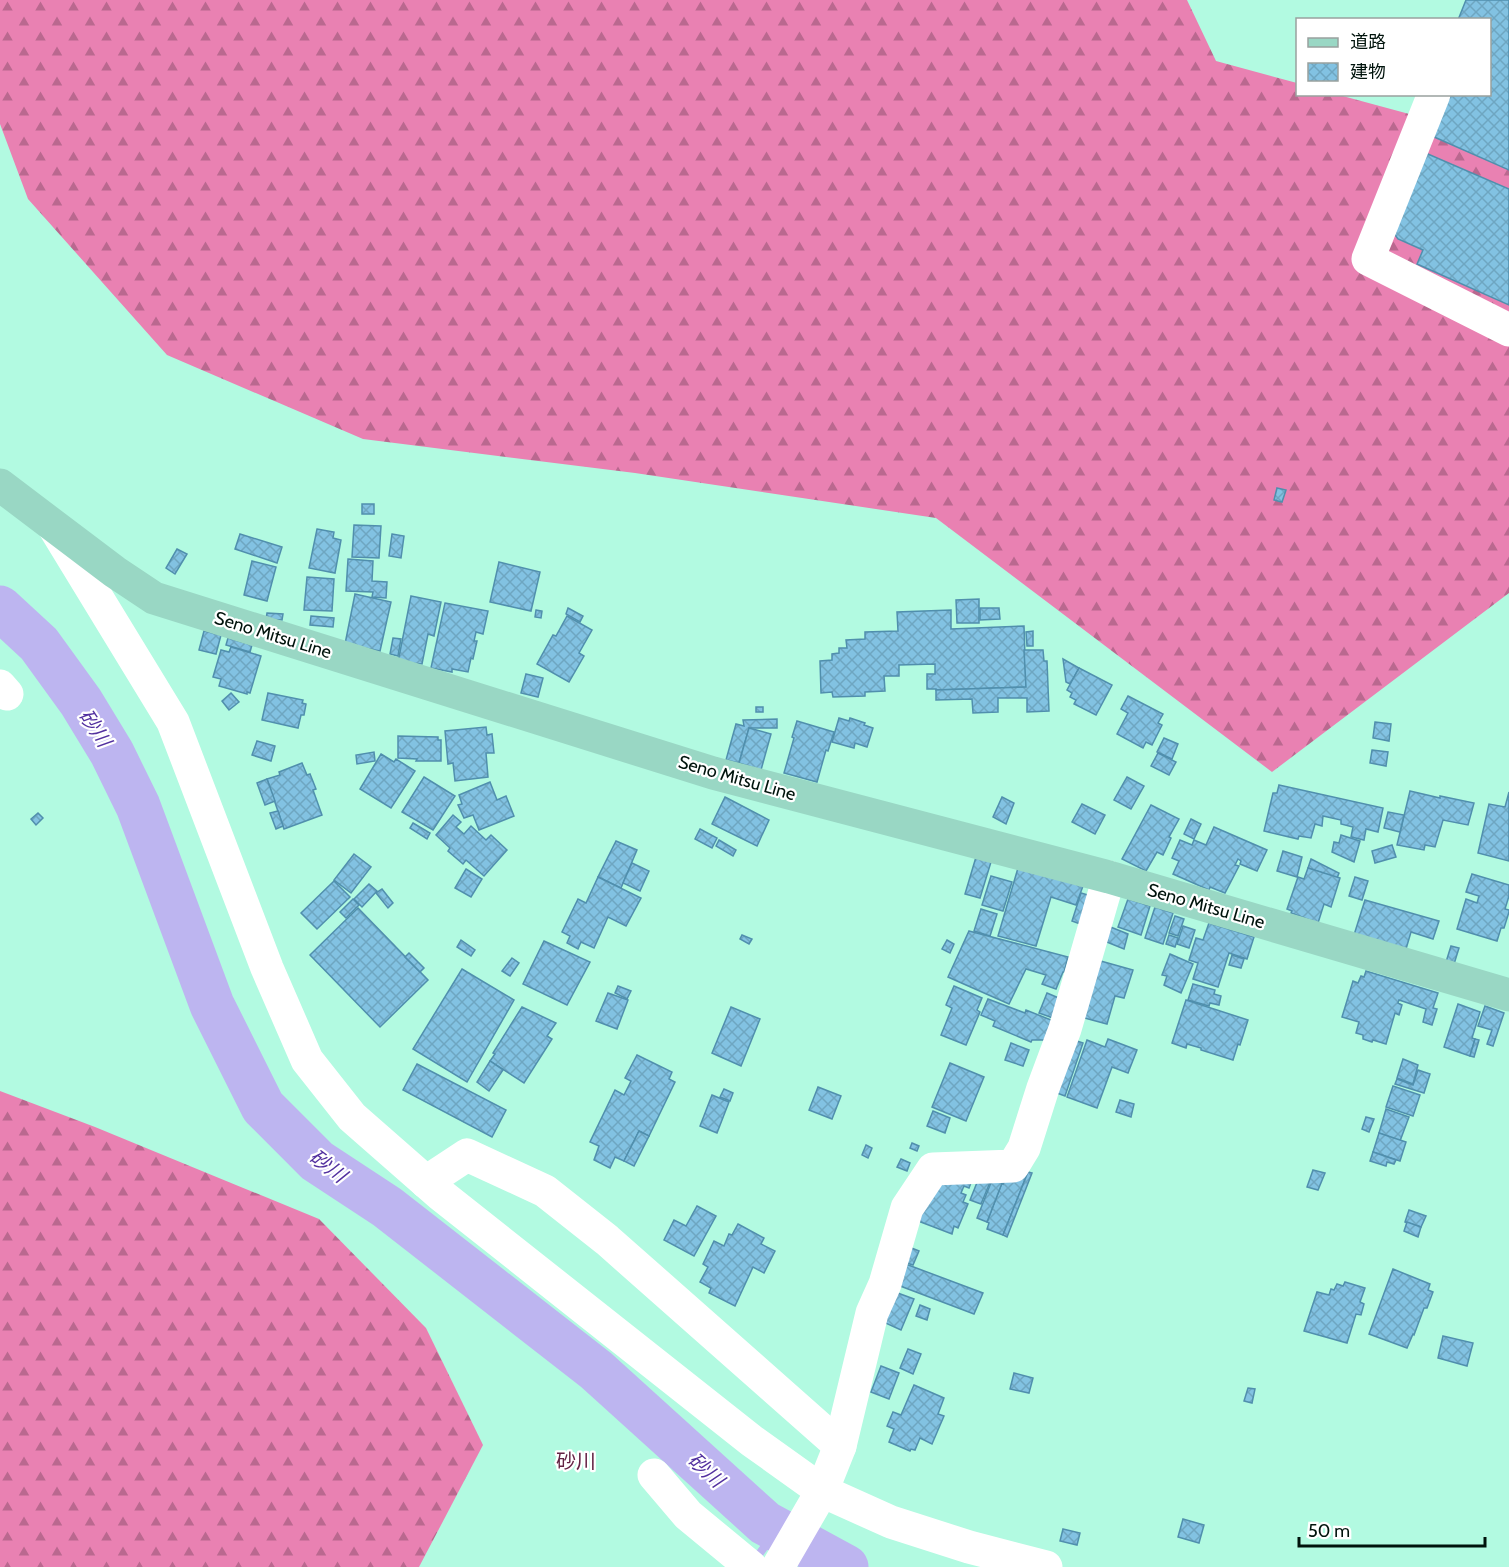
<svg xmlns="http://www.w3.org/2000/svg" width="1509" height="1567" font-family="Cabin,'Noto Sans JP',sans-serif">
<defs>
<pattern id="forest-firs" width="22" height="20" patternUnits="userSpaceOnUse" patternTransform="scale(1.5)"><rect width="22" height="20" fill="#e981b2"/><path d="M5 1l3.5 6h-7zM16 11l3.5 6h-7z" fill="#ba688f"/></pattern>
<pattern id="building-cross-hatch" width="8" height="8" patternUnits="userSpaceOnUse" patternTransform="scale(1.5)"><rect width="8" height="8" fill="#82c2e2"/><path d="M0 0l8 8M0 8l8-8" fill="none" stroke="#6ea6c1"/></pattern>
</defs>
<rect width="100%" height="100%" fill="#b2fae1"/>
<g fill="url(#forest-firs)">
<polygon points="0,0 1187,0 1216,61 1297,83 1298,94 1339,95 1509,141 1509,593 1272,772 936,518 635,473 363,439 167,355 28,199 0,124"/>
<polygon points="0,1091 95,1127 319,1219 426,1328 483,1445 419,1567 0,1567"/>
</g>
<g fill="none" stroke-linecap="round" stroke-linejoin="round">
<polyline stroke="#bdb5f0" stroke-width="8" points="754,1561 777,1530"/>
<polyline stroke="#bdb5f0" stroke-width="45" points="0,608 39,644 81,702 112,753 138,806 212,1005 263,1107 317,1161 387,1207 596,1370 765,1523 846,1567"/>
</g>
<g fill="url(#building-cross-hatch)" stroke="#508fad" stroke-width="1.5">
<polygon points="1466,0 1509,0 1509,170 1432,136 1451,94 1490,94 1490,20 1458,20"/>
<polygon points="1414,148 1509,189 1509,305 1417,264 1423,250 1398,239 1383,219"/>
<polygon points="1277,488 1286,490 1282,502 1274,500"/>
<rect x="362" y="504" width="12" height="10"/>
<polygon points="354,525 381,526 379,558 352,557"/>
<polygon points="317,529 334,532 333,538 341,540 335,573 309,568"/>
<polygon points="240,534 282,547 277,563 235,549"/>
<polygon points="392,534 404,536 401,558 389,556"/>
<polygon points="177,549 187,554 175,574 166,568"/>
<polygon points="348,559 373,561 372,581 387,582 386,598 372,597 373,592 346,591"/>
<polygon points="252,561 276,567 267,601 244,595"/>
<polygon points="499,562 540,572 531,611 490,602"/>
<polygon points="307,577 334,579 332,611 304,610"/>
<polygon points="355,594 391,602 380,651 345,644"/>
<polygon points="411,596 441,602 434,636 428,634 422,664 398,662"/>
<polygon points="979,599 979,623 957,623 956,600"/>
<polygon points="445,603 488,611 483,634 476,632 474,641 477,641 473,659 471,658 468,672 452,669 452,672 431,668"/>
<polygon points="568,608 583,616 580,622 566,614"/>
<polygon points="980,608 999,608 1000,619 980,620"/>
<polygon points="536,610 542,611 541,618 535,617"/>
<polygon points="951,610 951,629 1024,626 1026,687 936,690 936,689 927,689 927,674 935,674 935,664 899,665 899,676 884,676 885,691 865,692 865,696 833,697 832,692 821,693 820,661 832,660 832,654 839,653 839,648 847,648 846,640 865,639 865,632 898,631 897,612"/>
<polygon points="267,613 283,614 282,620 266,619"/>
<polygon points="311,616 334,618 333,627 310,625"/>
<polygon points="567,616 592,630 579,653 584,656 569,682 537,664 553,635 556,636"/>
<polygon points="204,631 221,635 216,654 199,650"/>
<polygon points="1033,631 1033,646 1027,646 1026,632"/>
<polygon points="228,638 252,645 250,652 226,645"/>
<polygon points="393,638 401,639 398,656 390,654"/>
<polygon points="231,647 261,656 250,693 247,692 247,694 219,686 221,679 213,677 221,650 229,652"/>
<polygon points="1024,650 1043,650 1044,661 1047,661 1049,711 1027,712 1027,698 998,698 998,712 973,713 972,699 936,700 936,690 1026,687"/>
<polygon points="1063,659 1079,668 1070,684 1066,682"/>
<polygon points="1079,668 1112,685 1096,715 1074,704 1076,700 1070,697 1072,693 1067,690"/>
<polygon points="526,674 543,678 538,697 521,693"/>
<polygon points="231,693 239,702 229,710 222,701"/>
<polygon points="268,693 303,700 302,703 306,704 304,715 301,715 298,728 262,720"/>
<polygon points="1128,696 1163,714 1158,723 1162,725 1152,745 1146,742 1143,748 1117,734 1128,713 1121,709"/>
<rect x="756" y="707" width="7" height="5"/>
<polygon points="839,718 849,721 850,718 865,723 864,725 873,728 867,747 855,743 854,748 832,742"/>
<polygon points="777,719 777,728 749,728 739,763 726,760 736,724 744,726 743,720"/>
<polygon points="797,721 834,732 828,751 826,750 817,782 784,773 794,738 792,737"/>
<polygon points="1375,722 1391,724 1389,741 1373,738"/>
<polygon points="486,727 487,735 492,734 494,753 486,753 488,777 455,781 453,763 448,764 445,731"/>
<polygon points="749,728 771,734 761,770 739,763"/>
<polygon points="398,736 438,737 438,740 441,740 441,761 416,761 417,759 398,758"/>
<polygon points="1164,738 1178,744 1172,759 1157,752"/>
<polygon points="257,741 275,746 271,761 252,755"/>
<polygon points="1372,750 1388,752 1386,766 1370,763"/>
<polygon points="374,752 375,761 357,764 356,755"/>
<polygon points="1158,753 1176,762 1169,775 1151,766"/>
<polygon points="381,754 394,762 396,759 415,771 391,808 360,789"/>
<polygon points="302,763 307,775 310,774 316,789 313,790 322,815 284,829 267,779 280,775 279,772"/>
<polygon points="424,777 455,796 433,830 402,812"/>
<polygon points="1127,777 1144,786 1131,809 1114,800"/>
<polygon points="267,779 275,801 265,805 257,783"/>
<polygon points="490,782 497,800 506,796 514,816 479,830 473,815 464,818 458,805 462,804 459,795"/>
<polygon points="1279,785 1383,808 1378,832 1366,829 1364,840 1351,837 1353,827 1341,824 1341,820 1323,816 1322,826 1315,824 1311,838 1299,836 1298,839 1264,831 1273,793 1277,793"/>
<polygon points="1410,791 1440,798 1440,796 1474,803 1468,825 1443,820 1435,847 1425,845 1424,850 1397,845"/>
<polygon points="1509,792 1509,861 1478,853 1489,804 1505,807"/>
<polygon points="725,797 769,820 757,846 712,824"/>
<polygon points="1002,797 1014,803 1006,824 993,817"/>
<polygon points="1082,804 1105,815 1095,834 1072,822"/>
<polygon points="1151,805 1179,819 1169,837 1171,838 1163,855 1157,852 1146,871 1122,859"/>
<polygon points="278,811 283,826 276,829 270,813"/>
<polygon points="1388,812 1404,815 1400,832 1384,828"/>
<polygon points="38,813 43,818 36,825 31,819"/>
<polygon points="453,815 461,822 456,827 464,834 471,826 486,840 491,835 507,850 484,876 466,860 463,864 448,851 450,848 436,835"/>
<polygon points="1191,819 1201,824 1194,839 1184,834"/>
<polygon points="413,823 430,833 427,839 410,828"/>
<polygon points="1214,827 1267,850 1257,871 1240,864 1241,861 1238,859 1235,865 1239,866 1225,893 1210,887 1209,890 1173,874 1179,861 1172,858 1180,840 1192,845 1194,840 1206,845"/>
<polygon points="700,829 717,838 712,848 695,839"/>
<polygon points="1341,835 1360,841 1354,862 1332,852 1334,842 1339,843"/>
<polygon points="719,840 736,850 733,856 716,846"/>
<polygon points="616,841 637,850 621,888 598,877"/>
<polygon points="1392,845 1396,857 1375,863 1372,851"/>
<polygon points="1283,851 1302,857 1297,877 1277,871"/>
<polygon points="354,854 371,867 351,893 334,880"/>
<polygon points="976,857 991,862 980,898 965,894"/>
<polygon points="1311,859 1339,873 1337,878 1308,868"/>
<polygon points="632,863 649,871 640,891 623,883"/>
<polygon points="1018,868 1083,886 1076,905 1051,897 1036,946 998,936"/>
<polygon points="1308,868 1340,878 1331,907 1324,904 1318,923 1291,913 1292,911 1287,909 1298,877 1304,879"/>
<polygon points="466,869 482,879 471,897 455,888"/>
<polygon points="1472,874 1509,885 1509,896 1505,909 1509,910 1509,912 1504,928 1501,928 1497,941 1457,929 1466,899 1477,903 1479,896 1466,892"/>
<polygon points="991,876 1012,882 1003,911 982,905"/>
<polygon points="598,877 641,898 626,926 608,917 594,948 581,942 578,949 567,943 570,936 562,932 578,899 586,903"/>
<polygon points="1355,877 1368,881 1362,900 1349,896"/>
<polygon points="334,881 350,897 317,929 301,913"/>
<polygon points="369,884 377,891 362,907 354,899"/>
<polygon points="382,889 393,903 388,908 376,893"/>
<polygon points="1081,893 1088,895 1083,925 1072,921"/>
<polygon points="353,899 359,905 346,918 340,912"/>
<polygon points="1128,899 1150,906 1141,935 1118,927"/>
<polygon points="1365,900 1439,921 1433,939 1411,932 1406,949 1354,935"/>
<polygon points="1155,907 1173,913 1163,944 1145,938"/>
<polygon points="358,908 428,980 380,1027 310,955"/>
<polygon points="981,909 997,914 990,936 974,931"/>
<polygon points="1175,916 1184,919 1178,936 1169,933"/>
<polygon points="1209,923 1254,937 1247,959 1229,953 1218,987 1193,979 1198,963 1189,960 1196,938 1203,940"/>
<polygon points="1108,926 1128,934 1124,949 1102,940"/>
<polygon points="1183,926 1195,930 1189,948 1177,944"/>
<polygon points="969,931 1068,957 1064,972 1063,972 1056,989 1042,984 1046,975 1026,969 1009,1004 948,977"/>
<polygon points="742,935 752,939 749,944 740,939"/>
<polygon points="1169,935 1178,938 1175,947 1166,944"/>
<polygon points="461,940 475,950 471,956 457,947"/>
<polygon points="947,940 954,944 950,953 942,949"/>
<polygon points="544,941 590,962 567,1005 523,984"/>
<polygon points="1451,946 1459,948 1454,964 1446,962"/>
<polygon points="409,953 424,968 420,972 405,957"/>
<polygon points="1170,954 1193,964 1181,993 1164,985 1167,976 1162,975"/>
<polygon points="1232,955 1244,959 1241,968 1229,965"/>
<polygon points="512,958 519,963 510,976 502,971"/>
<polygon points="1090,958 1133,970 1124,998 1115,996 1107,1024 1077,1016"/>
<polygon points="462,969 514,1000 467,1082 413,1049"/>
<polygon points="1366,971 1438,993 1433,1008 1437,1009 1432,1025 1423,1022 1426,1009 1399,1000 1398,1003 1402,1005 1399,1015 1395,1013 1386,1044 1373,1040 1372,1042 1363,1039 1363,1035 1356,1033 1359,1022 1342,1017 1353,981 1358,983 1361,976 1364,977"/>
<polygon points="1193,984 1215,990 1214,994 1221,996 1219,1005 1210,1003 1209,1006 1188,1000"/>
<polygon points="618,986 631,991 627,999 615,993"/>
<polygon points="954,986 982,998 977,1010 980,1012 966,1045 941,1035 952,1008 946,1005"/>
<polygon points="608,993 628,1000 617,1029 596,1021"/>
<polygon points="1047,993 1061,999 1053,1018 1039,1013"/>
<polygon points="988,999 1025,1013 1026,1010 1056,1022 1050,1040 1032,1040 1031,1042 993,1026 995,1021 981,1015"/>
<polygon points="1186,1000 1248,1020 1240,1045 1238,1044 1233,1060 1201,1050 1201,1048 1187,1044 1186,1048 1172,1043"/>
<polygon points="1458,1004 1480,1012 1472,1038 1475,1039 1470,1056 1444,1047"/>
<polygon points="1485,1006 1504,1013 1493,1046 1487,1044 1492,1030 1478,1026"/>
<polygon points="522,1007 556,1023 547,1036 552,1039 524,1083 490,1061 495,1054 493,1053"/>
<polygon points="731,1007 760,1019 741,1066 712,1053"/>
<polygon points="1065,1037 1083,1043 1065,1096 1046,1089"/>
<polygon points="1108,1039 1137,1050 1128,1073 1112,1067 1097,1108 1067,1097 1087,1040 1105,1047"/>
<polygon points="1475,1039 1479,1040 1474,1057 1470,1056"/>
<polygon points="1011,1043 1029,1050 1023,1066 1005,1060"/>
<polygon points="637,1055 672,1072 669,1079 675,1082 649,1136 639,1131 624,1161 615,1157 610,1168 594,1160 599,1146 590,1142 615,1090 624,1095 631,1081 625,1078"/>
<polygon points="1403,1059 1418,1065 1413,1084 1397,1078"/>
<polygon points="490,1061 503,1070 489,1091 477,1082"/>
<polygon points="950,1063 984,1077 966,1121 932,1107"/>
<polygon points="417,1064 506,1110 492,1137 403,1090"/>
<polygon points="1418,1070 1430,1074 1424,1093 1395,1084 1397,1079 1413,1085"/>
<polygon points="1393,1086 1420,1095 1413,1116 1386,1107"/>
<polygon points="818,1087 841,1096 832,1119 809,1110"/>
<polygon points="724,1089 733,1093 730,1101 720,1097"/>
<polygon points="712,1095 729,1102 717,1133 700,1126"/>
<polygon points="1120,1100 1134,1104 1131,1117 1116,1112"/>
<polygon points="1386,1109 1409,1117 1400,1141 1379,1133"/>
<polygon points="933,1111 950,1118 945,1133 927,1126"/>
<polygon points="1366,1117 1374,1119 1369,1132 1362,1129"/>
<polygon points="639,1131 649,1136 634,1166 624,1161"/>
<polygon points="1379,1133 1406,1142 1400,1161 1373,1152"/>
<polygon points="912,1143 919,1146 917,1151 910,1148"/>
<polygon points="866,1145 872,1148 868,1158 862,1155"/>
<polygon points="1373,1152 1396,1160 1394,1164 1387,1162 1386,1166 1370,1161"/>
<polygon points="901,1159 910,1163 907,1171 897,1167"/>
<polygon points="1011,1165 1028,1172 1003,1235 987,1229 989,1223 987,1222 1002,1183 1003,1184"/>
<polygon points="996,1170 1009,1170 1003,1184 1002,1183 987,1222 977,1218"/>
<polygon points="1313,1170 1325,1173 1318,1190 1307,1187"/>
<polygon points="938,1172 974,1175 969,1188 964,1186 961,1193 966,1195 963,1202 968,1204 958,1228 954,1226 952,1234 913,1219"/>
<polygon points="1028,1172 1032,1173 1007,1237 1003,1235"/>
<polygon points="980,1175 991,1180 981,1204 970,1200"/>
<polygon points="697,1206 716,1216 694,1256 664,1240 674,1220 686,1226"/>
<polygon points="1409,1210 1426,1216 1421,1227 1405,1222"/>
<polygon points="1407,1222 1421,1227 1418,1237 1404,1231"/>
<polygon points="738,1224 764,1238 761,1244 775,1251 764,1273 753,1267 735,1306 709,1293 711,1288 700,1282 708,1267 703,1264 714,1241 724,1246 729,1234 732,1235"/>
<polygon points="904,1245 919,1251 913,1265 898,1260"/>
<polygon points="895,1260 983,1293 974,1314 887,1281"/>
<polygon points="1393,1269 1430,1284 1428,1290 1433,1292 1427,1308 1424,1308 1414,1335 1413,1334 1407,1348 1369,1334"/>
<polygon points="1345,1282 1365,1288 1360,1302 1364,1304 1361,1315 1356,1314 1347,1343 1304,1331 1317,1292 1329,1295 1331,1289 1334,1290 1337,1284 1343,1286"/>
<polygon points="895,1292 914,1299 901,1330 881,1321"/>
<polygon points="920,1305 930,1309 927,1320 916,1316"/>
<polygon points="1443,1336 1473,1343 1467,1366 1438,1358"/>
<polygon points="908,1349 921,1354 913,1374 900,1368"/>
<polygon points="881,1366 899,1373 889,1399 871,1392"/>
<polygon points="1014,1373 1033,1378 1029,1393 1010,1389"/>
<polygon points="914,1385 944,1398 938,1414 944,1416 932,1444 920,1438 915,1450 911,1449 910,1451 889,1442 894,1429 887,1426 893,1412 901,1415"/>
<polygon points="1248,1388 1255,1389 1252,1403 1244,1401"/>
<polygon points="1183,1519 1204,1525 1199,1543 1178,1537"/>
<polygon points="1063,1529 1080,1533 1077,1545 1060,1541"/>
</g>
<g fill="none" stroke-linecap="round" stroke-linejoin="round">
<g stroke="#fff" stroke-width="33">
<polyline points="1434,94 1368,259 1509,330"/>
<polyline points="54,527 173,722 267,968 307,1060 352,1117 441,1195 752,1441 822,1491 891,1522 969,1547 1046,1567"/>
<polyline points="0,686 7,694"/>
<polyline points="426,1182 467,1155 545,1191 607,1240 840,1446"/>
<polyline points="654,1475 688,1515 751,1567"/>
<polyline points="778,1567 822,1491 840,1446 872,1313 885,1284 907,1208 933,1169 1013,1166 1024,1148 1043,1088 1065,1029 1109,877"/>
</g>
<polyline stroke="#99d7c4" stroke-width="33" points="0,485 115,572 154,598 713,773 1109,877 1509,995"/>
</g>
<g text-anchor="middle" stroke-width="4.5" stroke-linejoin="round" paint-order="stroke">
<g font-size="18" fill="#00130c" stroke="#fff">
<text transform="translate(273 635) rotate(17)" y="6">Seno Mitsu Line</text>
<text transform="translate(737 778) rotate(16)" y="6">Seno Mitsu Line</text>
<text transform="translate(1206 906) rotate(16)" y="6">Seno Mitsu Line</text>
</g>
<g font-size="20" font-style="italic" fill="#52309f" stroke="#fff">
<text transform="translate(95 728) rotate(56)" y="7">砂川</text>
<text transform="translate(328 1166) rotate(37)" y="7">砂川</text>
<text transform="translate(706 1470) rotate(42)" y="7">砂川</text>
</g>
<g font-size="20" fill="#632344" stroke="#fff">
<text x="576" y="1468">砂川</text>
</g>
</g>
<rect x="1296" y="18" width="195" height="78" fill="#ffffff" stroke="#99a19e" stroke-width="1.5"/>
<rect x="1308" y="38" width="30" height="9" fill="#99d7c4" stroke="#99a19e" stroke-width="1.5"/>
<text x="1350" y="48" font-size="18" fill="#00130c">道路</text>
<rect x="1308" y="63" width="30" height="18" fill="url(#building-cross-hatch)" stroke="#99a19e" stroke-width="1.5"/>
<text x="1350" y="78" font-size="18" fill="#00130c">建物</text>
<path d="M1299 1537v9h186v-9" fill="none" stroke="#00130c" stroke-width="3"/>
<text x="1308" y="1537" font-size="18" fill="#00130c" stroke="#ffffff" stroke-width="4.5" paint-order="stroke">50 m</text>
</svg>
